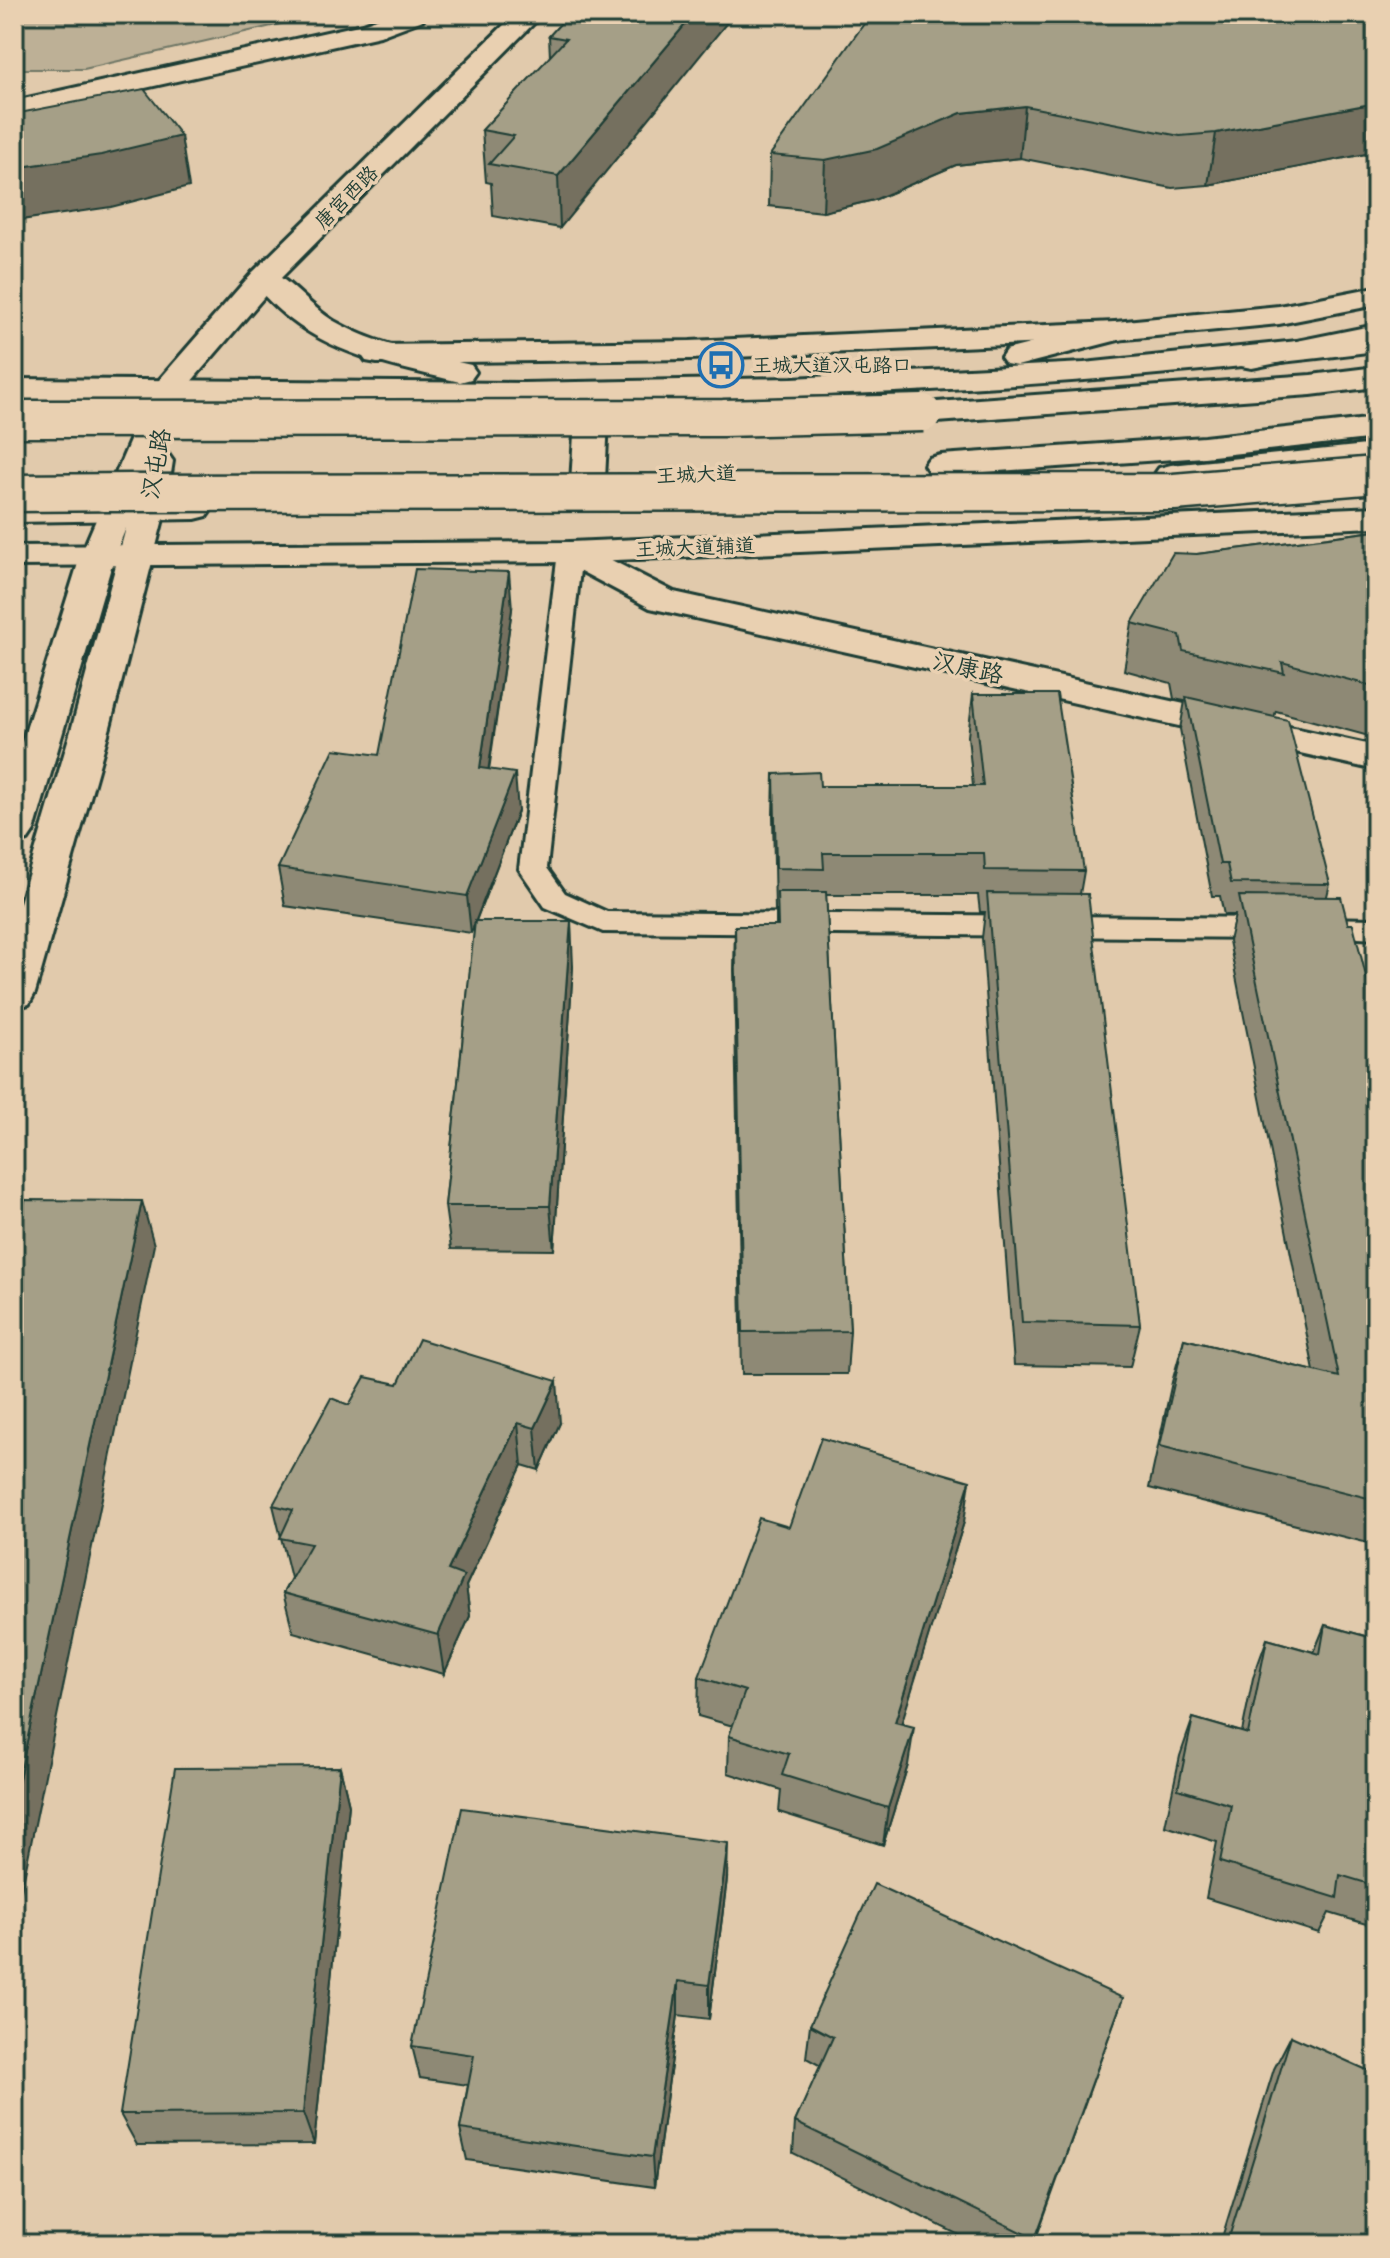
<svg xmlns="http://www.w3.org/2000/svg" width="1390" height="2258" font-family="Sriracha,'LXGW WenKai TC',sans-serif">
<rect width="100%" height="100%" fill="#e1caac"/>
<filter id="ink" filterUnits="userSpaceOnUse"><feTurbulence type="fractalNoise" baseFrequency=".0125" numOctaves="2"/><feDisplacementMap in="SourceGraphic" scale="16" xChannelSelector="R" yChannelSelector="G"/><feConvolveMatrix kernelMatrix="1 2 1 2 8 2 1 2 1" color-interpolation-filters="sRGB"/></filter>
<g filter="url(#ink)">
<polygon fill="#bdb096" stroke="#6e7665" stroke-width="2" points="14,14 324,14 84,69 14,69"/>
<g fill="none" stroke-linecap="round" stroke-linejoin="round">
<g stroke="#1f3d34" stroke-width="6">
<g id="service">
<polygon points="570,545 578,547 582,552 547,868 565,893 607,912 1271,918 1281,921 1285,928 1281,935 1271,938 603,932 545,907 519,869 558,552 562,547"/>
<polygon points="1315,918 1376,919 1376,939 1305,935 1301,928 1305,921"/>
</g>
</g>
<g stroke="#1f3d34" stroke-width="6">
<g id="minor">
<polygon points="390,14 427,14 423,20 380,36 14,117 14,101 363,24"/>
<polygon points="515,14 543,14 275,284 184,390 158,452 168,454 173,461 165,511 110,727 35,993 29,1004 14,1008 14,923 72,727 126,528 114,557 34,831 28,840 14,844 14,768 80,557 153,387 253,272"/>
<polygon points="570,542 582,545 674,592 1376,746 1376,770 650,608 558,559 553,552 558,545"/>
</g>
</g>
<g stroke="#1f3d34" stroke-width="6">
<g id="secondary">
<polygon points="1376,287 1376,305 1279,324 1115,340 690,359 377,363 366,361 361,354 366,347 377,345 690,341 1115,322 1279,306"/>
<polygon points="1376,507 1376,527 570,562 14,566 14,546 570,542"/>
</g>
</g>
<g stroke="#1f3d34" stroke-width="6">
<g id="primary">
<path d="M 264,269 C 285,274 311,308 334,321 C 376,345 424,354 471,365 L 476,372 L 471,379 L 460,382 C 402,368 338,357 290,319 C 276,309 265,296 253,284 L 249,278 L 253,272 Z"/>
<polygon points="1115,322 1126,324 1131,331 1126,338 1017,366 1006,364 1001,357 1006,350"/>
<path d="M 1376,333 L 1376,351 C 1121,383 866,397 609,401 L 604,499 L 599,506 L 587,509 L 575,506 L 570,499 L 576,402 L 14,399 L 14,379 L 524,383 L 792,378 L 1084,363 Z"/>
<polygon points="1376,444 1376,464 1171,485 1159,482 1154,475 1159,468 1171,465"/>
<polygon points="195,499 207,502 212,509 207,516 195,519 14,522 14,502"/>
</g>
</g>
<g stroke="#1f3d34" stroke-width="6">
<g id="trunk">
<polygon points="1376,325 1376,343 1252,368 1241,366 1236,359 1241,352 1252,350"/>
<polygon points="1376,367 1376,387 1311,395 923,423 912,420 907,413 912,406 923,403 1311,375"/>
<polygon points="1376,418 1376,438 1204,457 941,475 929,472 924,465 929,458 941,455 1204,437"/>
</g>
</g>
<use href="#service" fill="#e9d0b1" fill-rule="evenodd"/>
<use href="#minor" fill="#e9d0b1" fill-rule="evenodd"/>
<use href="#secondary" fill="#e9d0b1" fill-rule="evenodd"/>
<use href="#primary" fill="#e9d0b1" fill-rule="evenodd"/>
<use href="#trunk" fill="#e9d0b1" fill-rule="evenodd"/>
<g stroke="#1f3d34" stroke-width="41" stroke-linecap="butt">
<g id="trunk-bridge">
<polyline points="14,419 723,418 923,413"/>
<polyline points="14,493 132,492"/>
<polyline points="104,493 1174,492 1376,475"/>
</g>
</g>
<use href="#trunk-bridge" stroke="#e9d0b1" stroke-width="36"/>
</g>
<g fill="#8e8974" stroke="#1f3d34" stroke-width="2">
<polygon points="569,14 560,228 493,216 491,183 486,182 482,130 550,57 549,36"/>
<polygon points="1376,14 1376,152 1208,185 1172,188 1020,158 956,165 874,200 823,212 769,206 770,155"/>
<polygon points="1376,531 1376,738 1276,711 1274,717 1330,884 1327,896 1348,924 1376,1016 1376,1545 1149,1488 1172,1382 1184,1339 1314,1371 1229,941 1235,915 1224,915 1220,896 1212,896 1180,729 1185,701 1174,699 1171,683 1124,670 1132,623 1197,554"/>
<polygon points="512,609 489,770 518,811 476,921 573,966 554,1250 451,1249 445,1206 475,923 471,933 285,906 278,868 379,755"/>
<polygon points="973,694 1084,871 1080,894 1140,1325 1130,1367 1014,1365 982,938 985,912 980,912 978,895 826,895 850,1331 847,1374 742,1374 734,970 735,926 776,926 776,911 775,911 773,816 774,774 820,786 973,786 968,736"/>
<polygon points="349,1405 560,1423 539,1470 522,1465 466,1586 470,1616 444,1674 293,1632 283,1593 291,1578 273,1505"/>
<polygon points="964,1522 901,1723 908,1765 883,1845 779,1812 781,1790 728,1773 729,1736 733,1726 698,1716 699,1677 789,1527"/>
<polygon points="1325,1625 1376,1639 1376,1927 1329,1913 1319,1933 1206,1898 1217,1842 1165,1826 1180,1756 1193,1718 1242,1732 1253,1678 1267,1639 1314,1652"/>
<polygon points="340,1767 349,1805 314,2144 137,2145 120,2114"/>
<polygon points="727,1879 709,2019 678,2015 654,2187 467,2160 460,2129 468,2085 420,2078 412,2046"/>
<polygon points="1123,1998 1034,2244 977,2244 793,2153 795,2122 821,2066 806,2058 810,2025"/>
<polygon points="1291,2036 1376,2244 1220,2244 1274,2069"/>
</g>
<g fill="#746f5e" stroke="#1f3d34" stroke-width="2">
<polygon points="694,14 734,14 560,228 558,176"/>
<polygon points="1376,103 1376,152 1208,185 1216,133"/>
<polygon points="1025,106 1020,158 956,165 874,200 823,212 825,160 961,113"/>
<polygon points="181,136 189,187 111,207 14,221 14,168"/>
<polygon points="509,572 512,609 483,806 480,768"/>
<polygon points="515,773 518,811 471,933 467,896"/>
<polygon points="571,921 573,966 554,1250 550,1206"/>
<polygon points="142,1201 154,1245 14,1926 14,1802"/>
<polygon points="557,1381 560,1423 539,1470 535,1428"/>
<polygon points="518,1423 522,1465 466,1586 470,1616 444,1674 438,1635 448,1570"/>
<polygon points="970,1481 964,1522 890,1760 895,1722"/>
<polygon points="914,1727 908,1765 883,1845 888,1808"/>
<polygon points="340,1767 349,1805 314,2144 303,2113"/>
<polygon points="728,1843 727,1879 709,2019 709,1985"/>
<polygon points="678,1981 678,2015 654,2187 652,2157"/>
</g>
<g fill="#a59f87" stroke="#1f3d34" stroke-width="2">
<polygon points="569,14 694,14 558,176 489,164 514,136 482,130 566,39 549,36"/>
<polygon points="871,14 1376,14 1376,103 1216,133 1180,136 1025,106 961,113 877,149 825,160 770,155"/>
<polygon points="144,89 181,136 101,155 14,168 14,114"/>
<polygon points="1376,531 1376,687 1282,662 1284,673 1183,651 1180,635 1132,623 1173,553 1197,554"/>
<polygon points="415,569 509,572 480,768 515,773 467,896 278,868 334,749 379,755"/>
<polygon points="973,694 1057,694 1084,871 985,870 984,853 823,853 824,869 776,868 774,774 819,772 820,786 983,786"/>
<polygon points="1186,697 1288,720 1330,884 1231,883 1227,864 1220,864"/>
<polygon points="777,892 826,892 850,1331 743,1332 735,926 778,926"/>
<polygon points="987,893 1088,894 1140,1325 1022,1322"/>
<polygon points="1239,896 1341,897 1348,924 1353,924 1376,1016 1376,1500 1160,1446 1184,1339 1339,1377"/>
<polygon points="475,921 571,921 550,1206 445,1206"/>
<polygon points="25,1200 142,1201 14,1802 14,1243"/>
<polygon points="419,1339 557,1381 535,1428 518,1423 448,1570 464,1576 438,1635 283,1593 311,1544 280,1538 293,1510 273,1505 331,1398 349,1405 365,1377 398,1384"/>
<polygon points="821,1438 970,1481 895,1722 914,1727 888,1808 782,1775 789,1754 729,1736 745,1691 699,1677 759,1518 789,1527"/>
<polygon points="1325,1625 1376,1639 1376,1886 1340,1875 1337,1898 1220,1862 1231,1805 1178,1789 1193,1718 1248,1734 1267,1639 1320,1654"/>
<polygon points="340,1767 303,2113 120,2114 175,1768"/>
<polygon points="462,1808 728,1843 709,1985 678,1981 652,2157 460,2129 474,2055 412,2046"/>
<polygon points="874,1884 1123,1998 1035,2239 795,2122 833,2037 810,2025"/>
<polygon points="1291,2036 1376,2074 1376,2244 1227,2244"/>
</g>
</g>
<defs>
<g id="bus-ring" transform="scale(2.3)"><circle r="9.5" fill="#e9d0b1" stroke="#1f6fb2" stroke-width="1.5"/><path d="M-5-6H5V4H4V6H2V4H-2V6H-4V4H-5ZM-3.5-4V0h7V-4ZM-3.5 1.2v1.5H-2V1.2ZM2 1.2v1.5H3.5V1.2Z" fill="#1f6fb2"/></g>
</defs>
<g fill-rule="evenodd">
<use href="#bus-ring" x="721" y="365"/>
</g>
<g text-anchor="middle" stroke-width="7" stroke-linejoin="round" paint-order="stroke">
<g font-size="20" fill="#1f3d34" stroke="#e9d0b1">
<text transform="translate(346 197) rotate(-45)" y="7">唐宫西路</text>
<text transform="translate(696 474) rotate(-2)" y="7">王城大道</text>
<text transform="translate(695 547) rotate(-2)" y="7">王城大道辅道</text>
</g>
<g font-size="20" fill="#1f3d34" stroke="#e9d0b1" text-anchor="start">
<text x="752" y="372">王城大道汉屯路口</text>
</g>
<g font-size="24" fill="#1f3d34" stroke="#e9d0b1">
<text transform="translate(156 464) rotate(-80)" y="8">汉屯路</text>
<text transform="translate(968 668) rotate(12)" y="8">汉康路</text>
</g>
</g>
<rect width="1390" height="2258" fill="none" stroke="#e9d0b1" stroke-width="48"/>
<rect x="24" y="24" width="1342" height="2210" fill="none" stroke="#1f3d34" stroke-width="3" filter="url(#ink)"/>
</svg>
